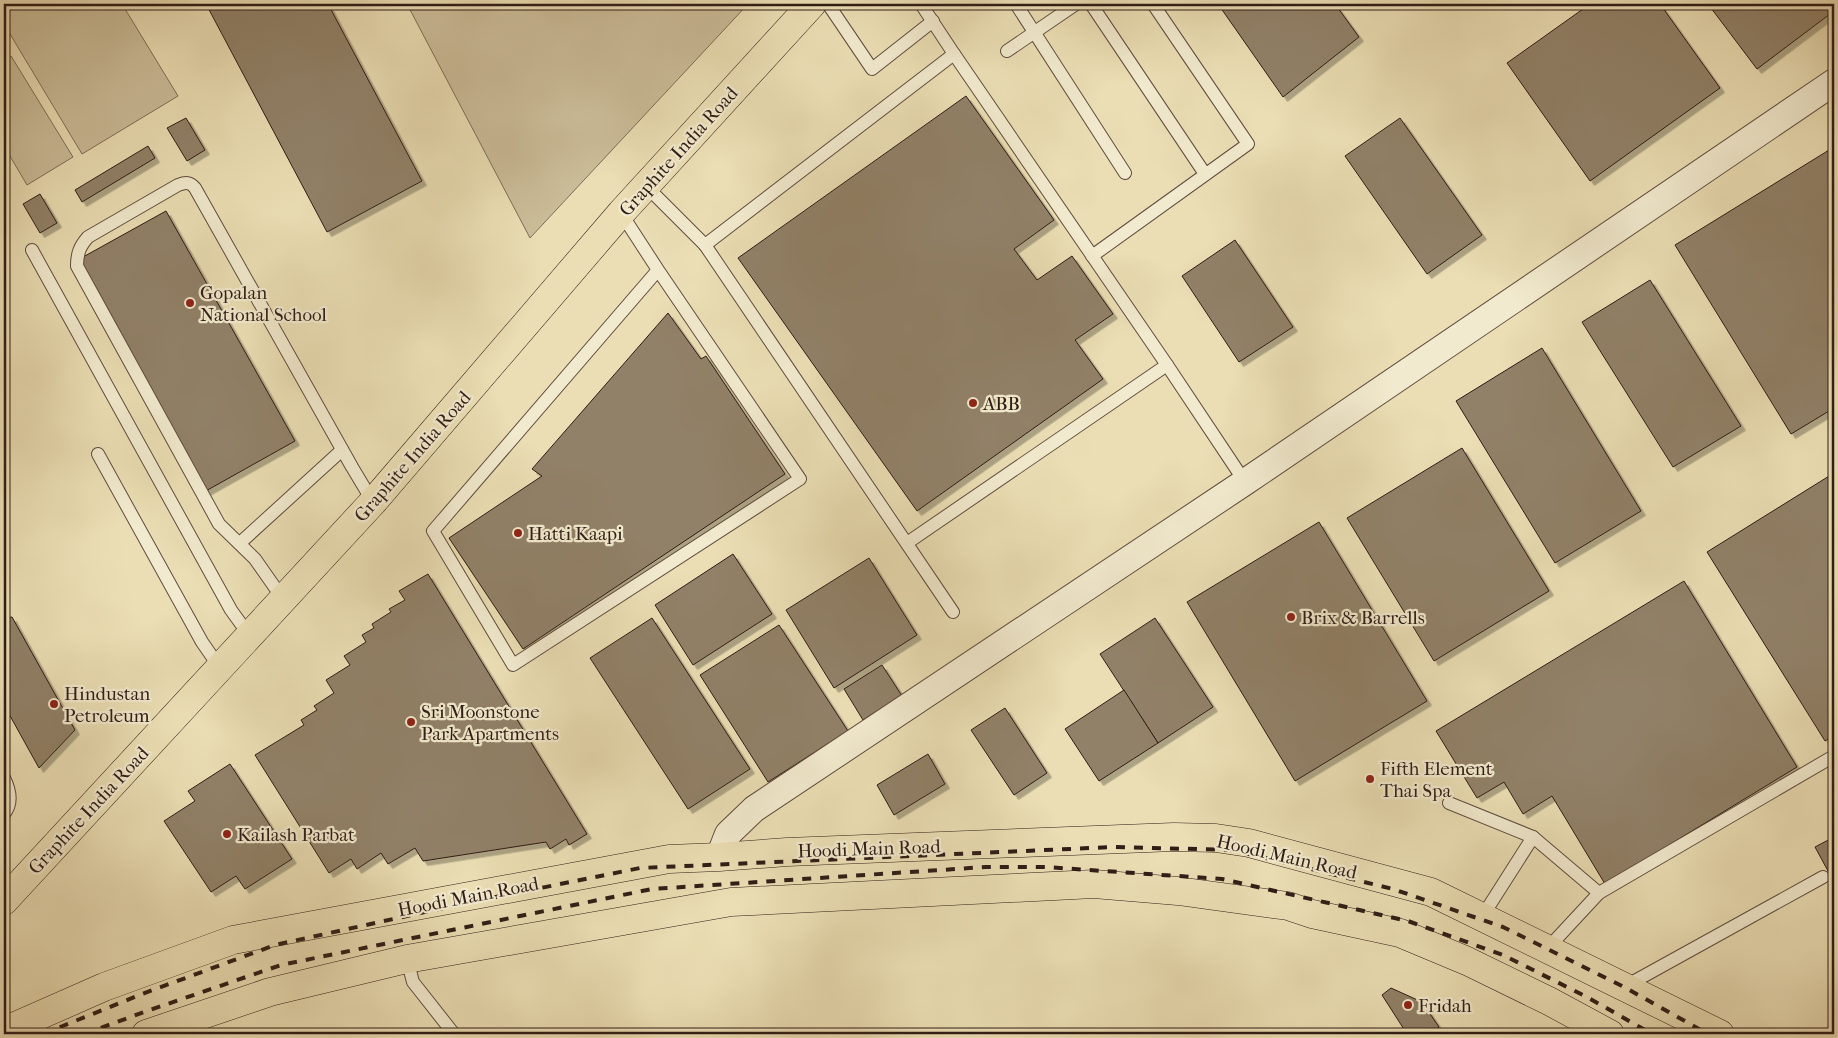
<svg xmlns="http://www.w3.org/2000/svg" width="1838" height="1038" font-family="'IM FELL French Canon',serif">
<defs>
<filter id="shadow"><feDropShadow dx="4.5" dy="4.5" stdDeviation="0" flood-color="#0004"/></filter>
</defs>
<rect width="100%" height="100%" fill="#ebdeb4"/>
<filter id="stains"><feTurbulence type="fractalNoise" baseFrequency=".004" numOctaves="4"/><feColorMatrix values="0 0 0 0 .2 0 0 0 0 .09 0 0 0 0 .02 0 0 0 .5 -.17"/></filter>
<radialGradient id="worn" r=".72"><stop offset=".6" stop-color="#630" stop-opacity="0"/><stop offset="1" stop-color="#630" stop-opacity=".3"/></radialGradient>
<g fill="#cbbd99" stroke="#7e6d58">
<polygon points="4,4 122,4 178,96 82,154 4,24"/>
<polygon points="407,4 748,4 530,238"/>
<polygon points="11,56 73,157 27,185 4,146 4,60"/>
</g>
<g fill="#918168" stroke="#301d16" filter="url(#shadow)">
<polygon points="206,4 328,4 422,181 327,232"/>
<polygon points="1218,4 1335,4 1359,37 1283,97"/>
<polygon points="1590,4 1660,4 1720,88 1590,181 1507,63"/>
<polygon points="1708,4 1834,4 1834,11 1757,69"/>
<polygon points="966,96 1054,220 1014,249 1037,280 1072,256 1113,314 1075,340 1103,379 917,511 738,258"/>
<polygon points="186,118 205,150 187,161 167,128"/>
<polygon points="1400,118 1482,235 1427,274 1345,156"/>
<polygon points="148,146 155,158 82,202 75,190"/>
<polygon points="1834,147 1834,408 1791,434 1675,245"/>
<polygon points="40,194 57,223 40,233 23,204"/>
<polygon points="166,211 295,441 204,492 74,262"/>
<polygon points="1235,240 1293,327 1239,362 1182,276"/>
<polygon points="1650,280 1741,426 1673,467 1582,322"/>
<polygon points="668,313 701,359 706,356 785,474 523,649 449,538 542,476 532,469"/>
<polygon points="1542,348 1641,511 1555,563 1456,401"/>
<polygon points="1462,448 1549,591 1434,661 1347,518"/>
<polygon points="1834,473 1834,735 1825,741 1707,552"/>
<polygon points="1319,522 1427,701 1295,781 1187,602"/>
<polygon points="733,554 772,614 693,665 655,605"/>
<polygon points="869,558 917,635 834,688 786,610"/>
<polygon points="428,574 587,834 569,845 566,839 550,849 546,842 423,861 415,848 388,864 381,853 357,869 351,859 329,873 255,755 304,725 301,720 317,710 314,706 334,693 326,680 350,665 344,656 366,642 362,635 374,628 372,624 391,612 389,609 405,600 399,591"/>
<polygon points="1684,581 1797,767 1605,884 1552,796 1523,814 1504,782 1477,798 1436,731"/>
<polygon points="12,617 75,730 39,768 4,705 4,618"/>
<polygon points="652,618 750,769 688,809 590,658"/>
<polygon points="1155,618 1213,707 1158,743 1100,654"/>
<polygon points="779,625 848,731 768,782 700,675"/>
<polygon points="882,665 902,696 863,720 844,689"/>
<polygon points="1124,690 1158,743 1099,781 1065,729"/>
<polygon points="1005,708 1047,773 1014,795 971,730"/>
<polygon points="928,754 945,784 894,815 877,785"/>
<polygon points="230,764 292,859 245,889 236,876 211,892 164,821 195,801 188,791"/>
<polygon points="1834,837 1834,882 1815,847"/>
<polygon points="1391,988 1422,1002 1439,1027 1429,1034 1407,1034 1382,995"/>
</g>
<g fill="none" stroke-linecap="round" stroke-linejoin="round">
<g stroke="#5f4d3e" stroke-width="14">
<g id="lane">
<polyline points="828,4 872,69 933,21"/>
<polyline points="1016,4 1125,173"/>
<polyline points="1091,4 1205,174"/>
<polyline points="1007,51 1076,4"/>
<polyline points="954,54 1167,365 1245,482"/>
<polyline points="646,186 705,245 954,54 921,4"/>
<polyline points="621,213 658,270 800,479 513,665 433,531 658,270"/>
<polyline points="705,245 953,612"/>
<polyline points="32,250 231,610 249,635"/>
<polyline points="1092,256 1248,144 1153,4"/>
<polyline points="98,454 202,642 220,668"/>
<polyline points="240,543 342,450"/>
<polyline points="907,543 1167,365"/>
<path d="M 283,599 L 255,559 L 219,524 L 77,266 C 77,253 80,246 88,237 L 178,185 C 186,182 190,182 195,188 L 352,467 L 373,502"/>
<path d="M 4,778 C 10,790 13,803 4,814"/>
<polyline points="1449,803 1533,837 1599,893"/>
<polyline points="1482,917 1533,837"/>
<polyline points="1547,949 1599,893 1834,756"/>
<polyline points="407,959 413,982 454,1034"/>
<polyline points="1624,987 1823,877"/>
</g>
</g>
<g stroke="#5f4d3e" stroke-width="28">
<polyline id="street" points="719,857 728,834 754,809 1245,482 1834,82"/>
</g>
<g stroke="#301d16" stroke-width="29">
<g id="primary">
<polyline points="4,901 373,502 621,213 812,4"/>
<polyline points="4,1031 104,987 233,940 669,859 719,857 787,852 1174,837 1216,838 1249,843 1431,892 1720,1034"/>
<polyline points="146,1034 270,992 407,959 731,902 1094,884 1178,891 1288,906 1312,914 1400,933 1467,961 1549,1001 1610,1034"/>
</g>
</g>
<use href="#lane" stroke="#f2eace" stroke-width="12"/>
<use href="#street" stroke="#f2eace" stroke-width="26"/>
<use href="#primary" stroke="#ebdeb4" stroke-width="28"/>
<g stroke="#301d16" stroke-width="4" stroke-dasharray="9 9" stroke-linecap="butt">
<polyline points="43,1034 142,994 275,945 466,903 640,868 1114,847 1233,850 1393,889 1503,927 1624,987 1708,1034"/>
<polyline points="84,1034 147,1011 281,965 652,889 986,867 1045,867 1222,879 1408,921 1503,955 1587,997 1652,1034"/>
</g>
</g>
<g fill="#8f2418" stroke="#f2eace" stroke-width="2">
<circle cx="190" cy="303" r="5"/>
<circle cx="973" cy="403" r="5"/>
<circle cx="518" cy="533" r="5"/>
<circle cx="1291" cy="617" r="5"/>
<circle cx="54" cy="704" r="5"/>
<circle cx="411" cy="722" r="5"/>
<circle cx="1370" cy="779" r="5"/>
<circle cx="227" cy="834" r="5"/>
<circle cx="1408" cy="1005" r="5"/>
</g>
<g text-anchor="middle" stroke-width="4.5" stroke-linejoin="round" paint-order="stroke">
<g font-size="19" fill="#301d16" stroke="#f2eace">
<text transform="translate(678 151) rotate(-48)" y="7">Graphite India Road</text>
<text transform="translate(412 456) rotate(-49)" y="7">Graphite India Road</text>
<text transform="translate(88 810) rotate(-47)" y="7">Graphite India Road</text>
<text transform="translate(869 848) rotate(-2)" y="7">Hoodi Main Road</text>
<text transform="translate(1287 856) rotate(13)" y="7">Hoodi Main Road</text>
<text transform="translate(468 896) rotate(-11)" y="7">Hoodi Main Road</text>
</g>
<g font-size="19" fill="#301d16" stroke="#f2eace" text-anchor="start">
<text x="200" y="299">Gopalan<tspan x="200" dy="22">National School</tspan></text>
<text x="983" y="410">ABB</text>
<text x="528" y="540">Hatti Kaapi</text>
<text x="1301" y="624">Brix &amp; Barrells</text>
<text x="64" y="700">Hindustan<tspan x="64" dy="22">Petroleum</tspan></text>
<text x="421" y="718">Sri Moonstone<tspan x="421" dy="22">Park Apartments</tspan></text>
<text x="1380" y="775">Fifth Element<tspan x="1380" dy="22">Thai Spa</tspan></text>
<text x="237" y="841">Kailash Parbat</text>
<text x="1418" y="1012">Fridah</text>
</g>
</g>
<rect width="1838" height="1038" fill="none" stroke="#ebdeb4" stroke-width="20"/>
<rect x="5" y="5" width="1828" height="1028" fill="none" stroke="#301d16" stroke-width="2.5"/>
<rect x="10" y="10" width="1818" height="1018" fill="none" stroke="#301d16"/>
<rect width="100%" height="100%" filter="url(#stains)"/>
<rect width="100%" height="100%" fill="url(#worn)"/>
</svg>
